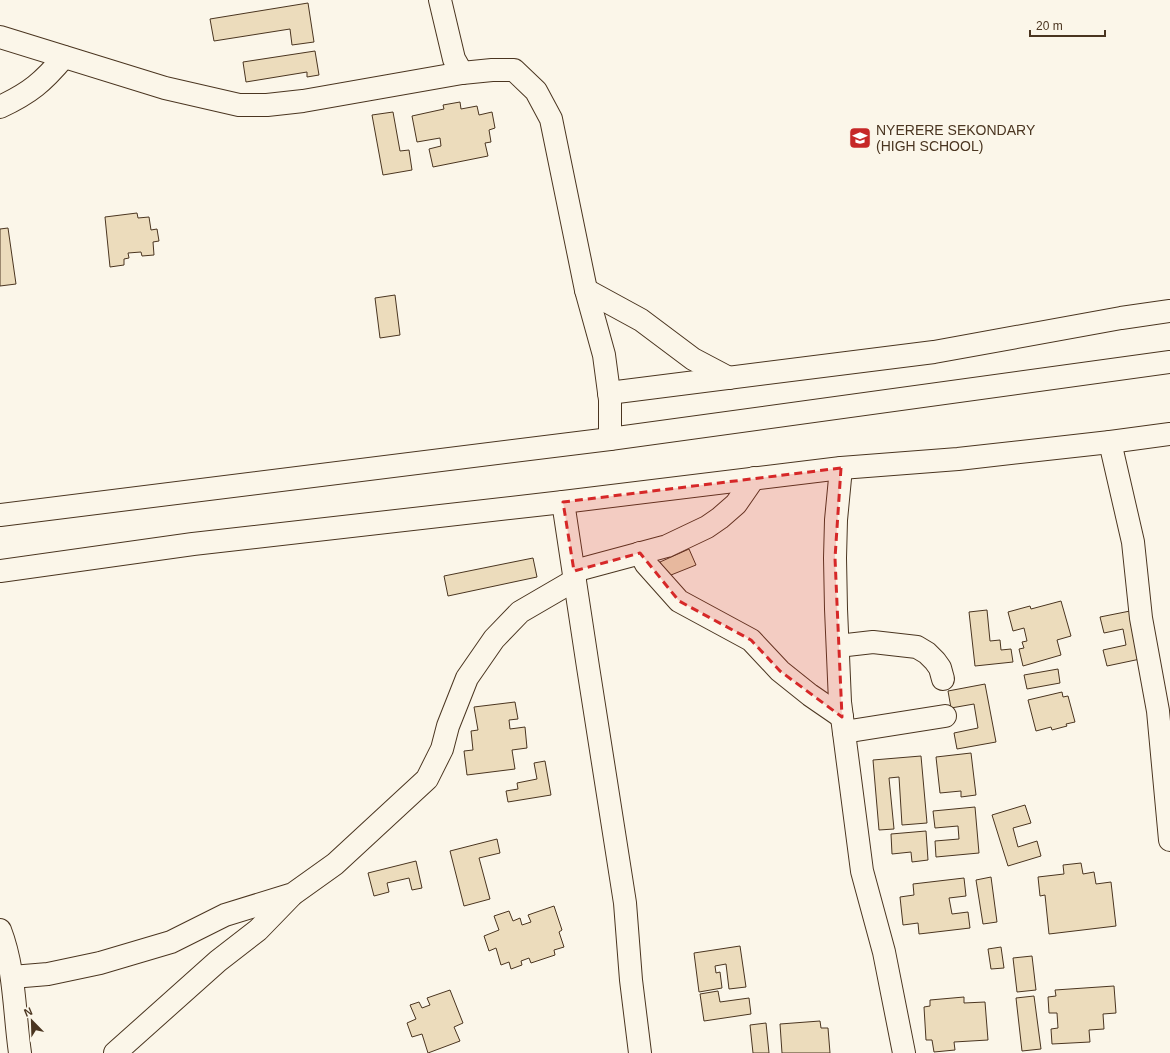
<svg xmlns="http://www.w3.org/2000/svg" width="1170" height="1053" font-family="Arial,sans-serif">
<rect width="100%" height="100%" fill="#fbf6e9"/>
<g fill="#ecdcbc" stroke="#4a3520">
<polygon points="308,3 314,42 292,45 290,29 214,41 210,19"/>
<polygon points="315,51 319,75 307,77 307,72 246,82 243,62"/>
<polygon points="460,102 461,109 477,106 479,115 492,112 495,128 489,130 491,142 485,143 488,156 433,167 429,149 441,146 440,138 417,142 412,116 444,109 443,105"/>
<polygon points="393,112 400,151 409,150 412,170 383,175 372,115"/>
<polygon points="137,213 138,218 149,217 151,230 157,229 159,241 153,242 154,255 142,256 141,252 128,253 129,258 124,259 124,265 110,267 105,217"/>
<polygon points="8,228 16,284 0,286 0,229"/>
<polygon points="395,295 400,335 380,338 375,298"/>
<polygon points="689,549 696,565 666,577 660,562"/>
<polygon points="533,558 537,577 448,596 444,576"/>
<polygon points="1061,601 1071,636 1057,640 1061,655 1023,666 1019,649 1024,648 1022,642 1027,641 1024,628 1013,631 1008,612 1030,606 1031,609"/>
<polygon points="987,610 990,641 1000,640 1001,650 1011,649 1013,662 975,666 969,612"/>
<polygon points="1135,610 1145,658 1107,666 1103,650 1126,645 1123,629 1104,633 1100,617"/>
<polygon points="1058,669 1060,683 1027,689 1024,675"/>
<polygon points="985,684 996,742 957,749 954,733 978,728 974,704 951,708 948,691"/>
<polygon points="1062,692 1063,697 1068,696 1075,722 1066,724 1067,726 1052,730 1051,727 1036,731 1028,700"/>
<polygon points="515,702 518,719 509,720 510,729 525,727 527,748 512,750 515,769 467,775 464,751 473,750 471,731 478,730 474,707"/>
<polygon points="971,753 976,795 961,797 961,791 940,793 936,757"/>
<polygon points="921,756 927,823 902,825 899,777 889,778 894,829 879,830 873,760"/>
<polygon points="545,761 551,795 508,802 506,791 518,789 517,783 537,779 534,763"/>
<polygon points="1025,805 1031,823 1013,828 1018,847 1037,841 1041,856 1008,866 992,815"/>
<polygon points="975,807 979,853 936,857 935,841 959,839 958,826 935,828 933,811"/>
<polygon points="926,831 928,860 912,862 911,852 892,854 891,834"/>
<polygon points="497,839 500,853 479,858 490,899 464,906 450,851"/>
<polygon points="416,861 422,888 412,890 409,878 387,883 389,892 374,896 368,873"/>
<polygon points="1081,863 1083,874 1094,872 1096,884 1111,882 1116,926 1049,934 1045,895 1040,896 1038,877 1064,874 1063,865"/>
<polygon points="991,877 997,922 983,924 976,880"/>
<polygon points="964,878 966,896 949,898 952,914 968,912 970,928 919,934 918,923 903,925 900,897 914,895 913,884"/>
<polygon points="554,906 562,930 559,932 564,947 554,950 555,955 531,963 529,958 521,961 522,965 511,969 509,962 501,965 496,948 489,951 484,936 499,930 494,916 509,911 513,921 520,918 522,925 531,922 528,915"/>
<polygon points="740,946 746,987 729,989 726,964 715,966 716,973 720,972 722,988 699,992 694,953"/>
<polygon points="1001,947 1004,968 991,969 988,949"/>
<polygon points="1032,956 1036,990 1017,992 1013,958"/>
<polygon points="1114,986 1116,1013 1103,1014 1104,1029 1089,1030 1090,1042 1052,1044 1051,1029 1058,1028 1057,1013 1049,1013 1048,997 1056,996 1055,990"/>
<polygon points="450,990 463,1023 454,1027 460,1041 428,1053 422,1034 412,1037 407,1023 416,1019 410,1005 419,1002 422,1008 430,1005 427,998"/>
<polygon points="718,991 720,1002 749,998 751,1014 704,1021 700,994"/>
<polygon points="1034,996 1041,1049 1022,1051 1016,998"/>
<polygon points="964,997 964,1003 985,1002 988,1040 954,1042 955,1050 934,1052 932,1040 926,1040 924,1007 930,1006 930,1000"/>
<polygon points="820,1021 821,1028 828,1028 830,1053 782,1053 780,1024"/>
<polygon points="766,1023 769,1053 753,1053 750,1025"/>
</g>
<g fill="none" stroke-linecap="round" stroke-linejoin="round">
<g stroke="#4a3520" stroke-width="24">
<g id="street">
<polyline points="440,0 454,59 462,73"/>
<polyline points="0,37 165,88 239,105 267,105 303,101 462,73 492,70 514,70 536,91 551,119 586,290 604,355 610,400 610,439"/>
<path d="M 0,107 C 30,93 43,82 64,57"/>
<polyline points="586,290 641,320 693,359 729,378"/>
<polyline points="609,393 934,352 1121,318 1170,311"/>
<polyline points="1110,442 1133,542 1141,618 1158,711 1170,840"/>
<polyline points="841,468 836,520 835,558 836,609 840,702 862,871 884,952 904,1053"/>
<polyline points="563,502 588,667 625,903 631,980 640,1053"/>
<polyline points="640,553 646,564 679,601 751,640 780,671 810,695 842,717"/>
<polyline points="0,571 193,544 563,502 841,468 958,459 1110,442 1170,434"/>
<polyline points="574,571 667,546 707,527 720,518 736,504 754,478"/>
<polyline points="838,646 873,642 917,647 927,653 935,661 940,668 943,679"/>
<polyline points="844,732 945,716"/>
<path d="M 0,930 C 15,969 14,1011 20,1053"/>
<polyline points="12,977 48,974 100,963 171,942 225,915 293,894 335,864 427,779 442,749 448,726 467,678 494,639 520,612 575,580"/>
<polyline points="115,1053 218,961 258,930 291,896"/>
</g>
</g>
<g stroke="#4a3520" stroke-width="24">
<polyline id="highway" points="0,515 610,439 1170,362"/>
</g>
<use href="#street" stroke="#fbf6e9" stroke-width="22"/>
<use href="#highway" stroke="#fbf6e9" stroke-width="22"/>
</g>
<path fill="#d62828" fill-opacity="0.2" stroke="#d62828" stroke-width="3" stroke-dasharray="8 5" stroke-linejoin="round" d="M 841,468 L 835,558 L 842,717 L 780,671 L 751,640 L 679,601 L 640,553 L 574,571 L 563,502 Z"/>
<defs>
<g id="school-square" transform="scale(1.15)"><rect x="-9" y="-9" width="18" height="18" rx="4" fill="#c62828" stroke="#fbf6e9"/><path d="M0-5L7-2L0 1L-7-2ZM-4 1L0 2.5L4 1V4Q0 6-4 4Z" fill="#fff"/></g>
</defs>
<g fill-rule="evenodd">
<use href="#school-square" x="860" y="138"/>
</g>
<g text-anchor="middle" stroke-width="3" stroke-linejoin="round" paint-order="stroke">
<g font-size="14" fill="#4a3520" stroke="#fbf6e9" text-anchor="start">
<text x="876" y="135">NYERERE SEKONDARY<tspan x="876" dy="16">(HIGH SCHOOL)</tspan></text>
</g>
</g>
<g transform="translate(32 1021) rotate(337)" stroke="#fbf6e9" stroke-width="3" paint-order="stroke">
<path d="M0-3L7 15L0 10L-7 15Z" fill="#4a3520"/>
<text y="-6" font-size="11" font-weight="bold" text-anchor="middle" fill="#4a3520">N</text>
</g>
<path d="M1030 30v6h75v-6" fill="none" stroke="#4a3520" stroke-width="2"/>
<text x="1036" y="30" font-size="12" fill="#4a3520" stroke="#fbf6e9" stroke-width="3" paint-order="stroke">20 m</text>
</svg>
